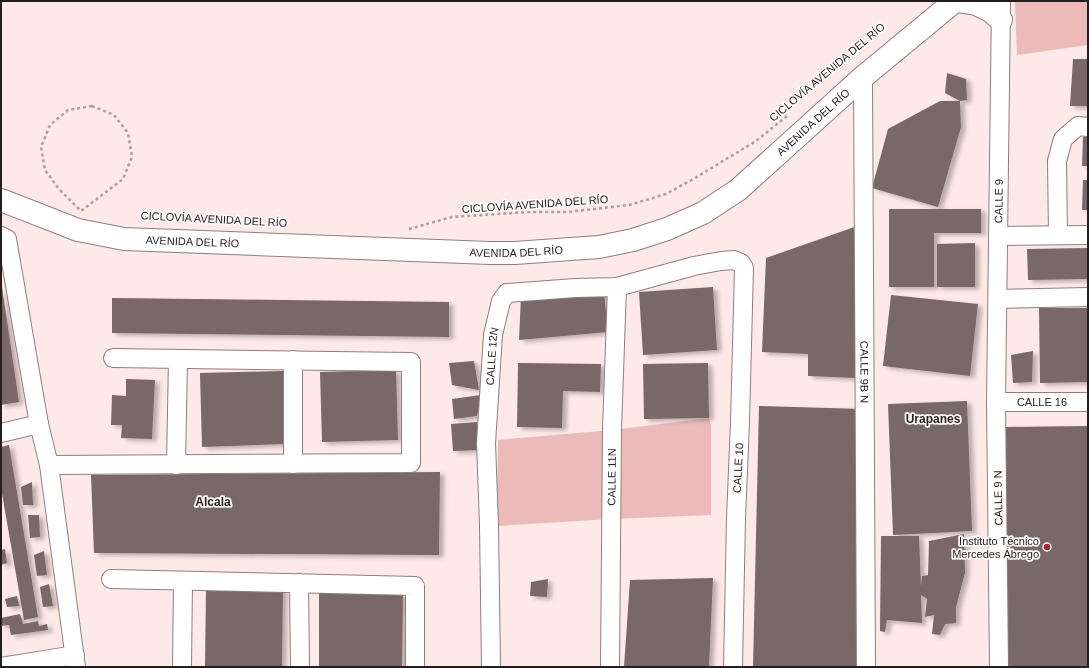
<svg xmlns="http://www.w3.org/2000/svg" width="1089" height="668" font-family="Arial,sans-serif">
<defs>
<filter id="shadow"><feDropShadow dx="4.5" dy="2.5" stdDeviation="2" flood-color="#0004"/></filter>
</defs>
<rect width="100%" height="100%" fill="#fde9e8"/>
<g fill="#ecbbb9">
<polygon points="1015,1 1088,1 1088,45 1017,55"/>
<polygon points="709,418 711,425 711,515 611,519 497,526 498,440 612,430"/>
</g>
<g fill="#796767" filter="url(#shadow)">
<polygon points="1073,59 1088,59 1088,106 1070,106"/>
<polygon points="947,73 966,79 967,100 960,101 945,93"/>
<polygon points="940,101 960,101 961,127 938,207 872,188 888,129"/>
<polygon points="1083,137 1088,137 1088,166 1082,166"/>
<polygon points="1083,180 1088,180 1088,210 1082,210"/>
<polygon points="889,209 981,209 981,233 934,233 934,287 889,287"/>
<polygon points="863,224 856,378 808,376 808,354 762,352 766,258"/>
<polygon points="975,243 975,287 937,287 937,244"/>
<polygon points="1088,248 1088,279 1028,280 1027,249"/>
<polygon points="1,287 2,287 19,402 1,405"/>
<polygon points="713,287 717,350 643,355 639,292"/>
<polygon points="604,292 608,332 519,340 521,296"/>
<polygon points="891,295 978,304 970,376 883,366"/>
<polygon points="112,298 449,302 449,337 112,333"/>
<polygon points="1039,308 1088,308 1088,382 1040,383"/>
<polygon points="1033,351 1032,382 1013,383 1011,355"/>
<polygon points="474,361 479,390 452,385 449,363"/>
<polygon points="518,363 601,364 600,392 563,391 562,428 517,427"/>
<polygon points="708,363 709,418 644,419 643,364"/>
<polygon points="396,370 398,440 322,442 320,372"/>
<polygon points="283,371 284,444 202,447 200,373"/>
<polygon points="126,379 155,380 152,439 121,438 122,425 111,425 112,395 126,396"/>
<polygon points="481,395 477,416 454,419 452,399"/>
<polygon points="967,401 972,531 893,535 888,404"/>
<polygon points="759,406 863,409 857,667 753,667"/>
<polygon points="477,422 478,450 453,451 451,424"/>
<polygon points="1088,426 1088,667 1006,667 1005,427"/>
<polygon points="9,445 38,617 24,620 1,488 1,447"/>
<polygon points="440,472 439,555 94,553 91,475"/>
<polygon points="32,482 33,505 23,505 21,487"/>
<polygon points="28,515 39,515 40,537 30,538"/>
<polygon points="964,534 965,573 956,607 956,623 945,624 940,635 932,634 934,615 925,617 927,599 921,595 922,623 887,620 885,632 880,631 881,536 919,536 921,586 922,576 928,575 929,541"/>
<polygon points="5,549 7,563 1,565 1,550"/>
<polygon points="44,551 47,575 37,576 34,555"/>
<polygon points="713,578 709,667 624,667 630,580"/>
<polygon points="548,579 547,597 530,596 531,582"/>
<polygon points="49,584 53,606 43,607 40,587"/>
<polygon points="206,588 283,589 282,667 205,667"/>
<polygon points="319,590 403,593 402,667 319,667"/>
<polygon points="17,596 19,606 7,607 5,599"/>
<polygon points="20,614 23,624 38,621 39,626 47,624 48,630 11,635 9,625 1,626 1,618"/>
</g>
<g fill="none" stroke-linecap="round" stroke-linejoin="round">
<g stroke="#907e7d" stroke-width="20">
<g id="street">
<path id="s1" d="M 863,77 L 866,667"/>
<polyline points="1058,235 1057,161 1063,139 1078,126 1088,127"/>
<polyline points="1,236 7,239 39,424 49,465 76,667"/>
<polyline points="999,236 1088,235"/>
<polyline points="998,299 1088,297"/>
<path id="s2" d="M 996,402 L 1088,402"/>
<polyline points="1,433 39,424"/>
<polyline points="293,464 293,360"/>
<polyline points="49,465 411,463 411,362 113,358"/>
<polyline points="176,465 178,359"/>
<polyline points="111,579 415,586 415,667"/>
<polyline points="299,583 300,667"/>
<polyline points="1,667 75,655"/>
<polyline points="182,667 183,581"/>
<path id="s3" d="M 491,667 L 489,525 L 486,443 L 493,335 L 501,301 L 507,293 L 575,288 L 617,287 L 694,266 L 721,261 L 734,260 L 741,263 L 744,268 L 740,422 L 736,518 L 733,667"/>
<path id="s4" d="M 610,667 L 612,430 L 617,287"/>
<path id="s5" d="M 999,667 L 996,402 L 1001,1"/>
</g>
</g>
<g stroke="#907e7d" stroke-width="24">
<g id="secondary">
<polyline points="957,1 976,4 989,10 1001,20"/>
<path id="s6" d="M 1,200 L 78,230 L 124,239 L 490,253 L 515,253 L 599,247 L 633,240 L 667,229 L 703,213 L 738,190 L 863,77 L 955,1"/>
</g>
</g>
<g stroke="#ae9e9d" stroke-width="2.5" stroke-dasharray="3 3" stroke-linecap="butt">
<polygon points="92,106 114,115 128,133 132,157 123,179 81,211 59,189 45,170 41,147 50,125 68,110"/>
<polyline points="409,229 452,217 527,212 567,212 629,205 666,194 695,178 756,141 787,116"/>
</g>
<use href="#street" stroke="#fff" stroke-width="18"/>
<use href="#secondary" stroke="#fff" stroke-width="22"/>
</g>
<circle fill="#b32033" stroke="#fefafa" stroke-width="1.5" cx="1047" cy="547" r="4"/>
<g text-anchor="middle" stroke-width="3.5" stroke-linejoin="round" paint-order="stroke">
<g font-size="11" fill="#251e1d" stroke="#fefafa">
<text transform="translate(827 72) rotate(-40)" y="4">CICLOVÍA AVENIDA DEL RÍO</text>
<text dy="4" stroke="none"><textPath href="#s6" startOffset="858">AVENIDA DEL RÍO</textPath></text>
<text dy="4" stroke="none"><textPath href="#s5" startOffset="466">CALLE 9</textPath></text>
<text transform="translate(535 204) rotate(-4)" y="4">CICLOVÍA AVENIDA DEL RÍO</text>
<text transform="translate(214 219) rotate(3)" y="4">CICLOVÍA AVENIDA DEL RÍO</text>
<text dy="4" stroke="none"><textPath href="#s6" startOffset="198">AVENIDA DEL RÍO</textPath></text>
<text dy="4" stroke="none"><textPath href="#s6" startOffset="522">AVENIDA DEL RÍO</textPath></text>
<text dy="4" stroke="none"><textPath href="#s3" startOffset="311">CALLE 12N</textPath></text>
<text dy="4" stroke="none"><textPath href="#s1" startOffset="295">CALLE 9B N</textPath></text>
<text dy="4" stroke="none"><textPath href="#s2" startOffset="46">CALLE 16</textPath></text>
<text transform="translate(738 468) rotate(-87)" y="4">CALLE 10</text>
<text dy="4" stroke="none"><textPath href="#s4" startOffset="190">CALLE 11N</textPath></text>
<text transform="translate(998 498) rotate(-91)" y="4">CALLE 9 N</text>
</g>
<g font-size="11" fill="#251e1d" stroke="#fefafa" text-anchor="end">
<text x="1039" y="545">Instituto Técnico<tspan x="1039" dy="13">Mercedes Ábrego</tspan></text>
</g>
<g font-size="12" font-weight="bold" fill="#251e1d" stroke="#fefafa">
<text x="933" y="423">Urapanes</text>
<text x="213" y="506">Alcala</text>
</g>
</g>
<rect width="1089" height="668" fill="none" stroke="#251e1d" stroke-width="4"/>
</svg>
